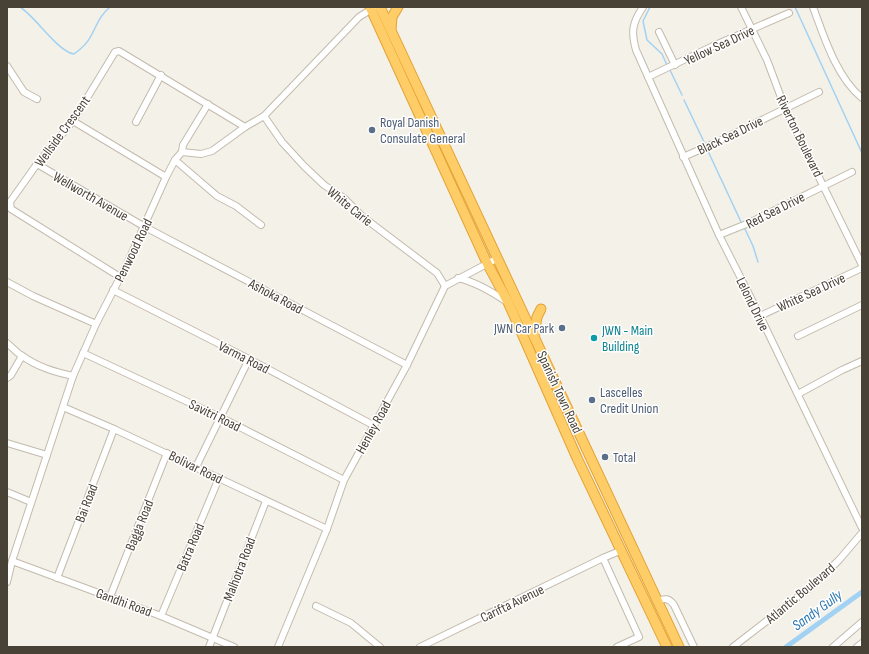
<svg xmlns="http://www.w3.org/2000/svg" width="869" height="654" font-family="'Sofia Sans Condensed',sans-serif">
<rect width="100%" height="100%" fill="#f4f1e8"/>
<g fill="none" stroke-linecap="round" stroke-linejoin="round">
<g stroke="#a2d2f3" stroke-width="1.5">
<path d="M 20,7 C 35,16 58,52 74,54 C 81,49 87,44 91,36 C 97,25 100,15 110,7"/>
<polyline points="650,7 643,21 647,40 662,54 667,65"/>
<polyline points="795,7 862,153"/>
<polyline points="669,68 682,95"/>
<polyline points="684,100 706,146"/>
<polyline points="707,149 742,224"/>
<polyline points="744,227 753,246 758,262"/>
</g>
<polyline stroke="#a2d2f3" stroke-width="5" points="786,647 862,592"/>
<g stroke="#c3bbad" stroke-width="8">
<g id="minor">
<path d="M 643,7 C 632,23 631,32 636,50 L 719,235 L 760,316 L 862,528"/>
<polyline points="741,7 767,60 785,108 862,265"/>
<path d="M 813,7 C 824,37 837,78 862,98"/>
<polyline points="659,32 675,65"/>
<polyline points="7,66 24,92 37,99"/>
<polyline points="648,77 713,46 789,13"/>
<polyline points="264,116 282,142 304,166 324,185 344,198 363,217 437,273 445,286"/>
<polyline points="73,121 166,177"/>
<polyline points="136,122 161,75"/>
<polyline points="182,152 183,145 208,104"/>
<polyline points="683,157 713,144 819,92"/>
<polyline points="175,160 217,196 236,206 261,225"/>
<polyline points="37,164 145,227 407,365"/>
<polyline points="719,235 749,223 852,172"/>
<polyline points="120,277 11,209 10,202 37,164 73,121 115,52 119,51 245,127"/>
<path d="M 458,278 C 476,282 491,291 507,302"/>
<polyline points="7,282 33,296 96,324"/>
<polyline points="113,290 249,359 373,425"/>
<polyline points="760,316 862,268"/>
<polyline points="798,336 862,305"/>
<path d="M 7,343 C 12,347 16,352 21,355 C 37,367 55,372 73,376"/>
<polyline points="83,353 220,417 344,480"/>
<polyline points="7,378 11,375 22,356"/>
<polyline points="798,394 842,370 862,361"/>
<polyline points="63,407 114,429 327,529"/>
<polyline points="7,443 47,455"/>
<polyline points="196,467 249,359"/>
<polyline points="7,492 31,502"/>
<polyline points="12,561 161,616 234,647"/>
<polyline points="57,578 114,429"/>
<polyline points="7,582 12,561 73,376 96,324 127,264 166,177 175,160 182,152 201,154 212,151 245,127 264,116 359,17 375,7"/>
<polyline points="110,597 167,453"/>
<path d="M 657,601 C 665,598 669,598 674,605 L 694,647"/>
<polyline points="316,606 351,623 380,647"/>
<polyline points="161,616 219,478"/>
<polyline points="209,647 266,501"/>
<polyline points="278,647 327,529 344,480 407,365 445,286 498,258"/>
<polyline points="420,647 603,558"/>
<polyline points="617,647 639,637 603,558 622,550"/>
<polyline points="733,647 812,586 839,560 862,533"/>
<polyline points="833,647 862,622"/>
<polyline points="857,647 862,643"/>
</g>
</g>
<g stroke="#e3a233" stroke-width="11">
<g id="highway">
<polyline points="370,7 487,263 508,302 577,458 667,647"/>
<polyline points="380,7 679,647"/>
<polyline points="391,30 392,17 398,7"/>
<polyline points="534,335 537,317 541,309"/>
</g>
</g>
<use href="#minor" stroke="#fff" stroke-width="6"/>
<use href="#highway" stroke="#ffcd68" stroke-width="9"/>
</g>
<g fill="#5c6f8a" stroke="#fff" stroke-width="1.5">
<circle cx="372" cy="130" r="4"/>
<circle cx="562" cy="328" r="4"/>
<circle cx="592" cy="400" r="4"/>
<circle cx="605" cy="457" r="4"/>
</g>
<circle fill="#0f9aa8" stroke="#fff" stroke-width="1.5" cx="594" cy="338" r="4"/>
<g text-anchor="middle" stroke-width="3" stroke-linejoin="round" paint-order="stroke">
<g font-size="14" fill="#484136" stroke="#fff">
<text transform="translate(719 45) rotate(-25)" y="5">Yellow Sea Drive</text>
<text transform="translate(62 131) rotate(-54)" y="5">Wellside Crescent</text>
<text transform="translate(730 135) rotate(-26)" y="5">Black Sea Drive</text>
<text transform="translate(800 136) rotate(64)" y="5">Riverton Boulevard</text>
<text transform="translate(91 196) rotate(30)" y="5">Wellworth Avenue</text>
<text transform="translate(350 206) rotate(39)" y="5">White Carie</text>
<text transform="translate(775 210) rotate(-27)" y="5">Red Sea Drive</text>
<text transform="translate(133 250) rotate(-64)" y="5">Penwood Road</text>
<text transform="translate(811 292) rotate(-25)" y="5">White Sea Drive</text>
<text transform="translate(276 296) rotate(28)" y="5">Ashoka Road</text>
<text transform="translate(753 304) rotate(64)" y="5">Lelond Drive</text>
<text transform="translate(244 357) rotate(27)" y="5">Varma Road</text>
<text transform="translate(560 392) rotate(65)" y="5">Spanish Town Road</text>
<text transform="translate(215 415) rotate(26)" y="5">Savitri Road</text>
<text transform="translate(373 427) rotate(-61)" y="5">Henley Road</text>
<text transform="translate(196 467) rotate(26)" y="5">Bolivar Road</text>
<text transform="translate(86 503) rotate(-69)" y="5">Bai Road</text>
<text transform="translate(139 525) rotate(-68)" y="5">Bagga Road</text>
<text transform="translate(190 547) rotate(-67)" y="5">Batra Road</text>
<text transform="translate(239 569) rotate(-69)" y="5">Malhotra Road</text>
<text transform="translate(800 593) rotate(-40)" y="5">Atlantic Boulevard</text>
<text transform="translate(124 602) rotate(20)" y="5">Gandhi Road</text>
<text transform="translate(512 603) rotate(-26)" y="5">Carifta Avenue</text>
</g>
<g font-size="14" fill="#4e5e75" stroke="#fff" text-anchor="start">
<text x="380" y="127">Royal Danish<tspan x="380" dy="16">Consulate General</tspan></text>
<text x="554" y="333" text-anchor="end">JWN Car Park</text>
<text x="600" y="397">Lascelles<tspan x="600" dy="16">Credit Union</tspan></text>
<text x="613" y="462">Total</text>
</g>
<g font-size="14" fill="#0d838f" stroke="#fff" text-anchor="start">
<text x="602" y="335">JWN - Main<tspan x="602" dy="16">Building</tspan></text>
</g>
<g font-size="15" font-style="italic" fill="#2a77b0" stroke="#fff">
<text transform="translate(817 610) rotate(-36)" y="5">Sandy Gully</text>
</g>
</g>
<rect width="869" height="654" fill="none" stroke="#484136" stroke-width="16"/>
</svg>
